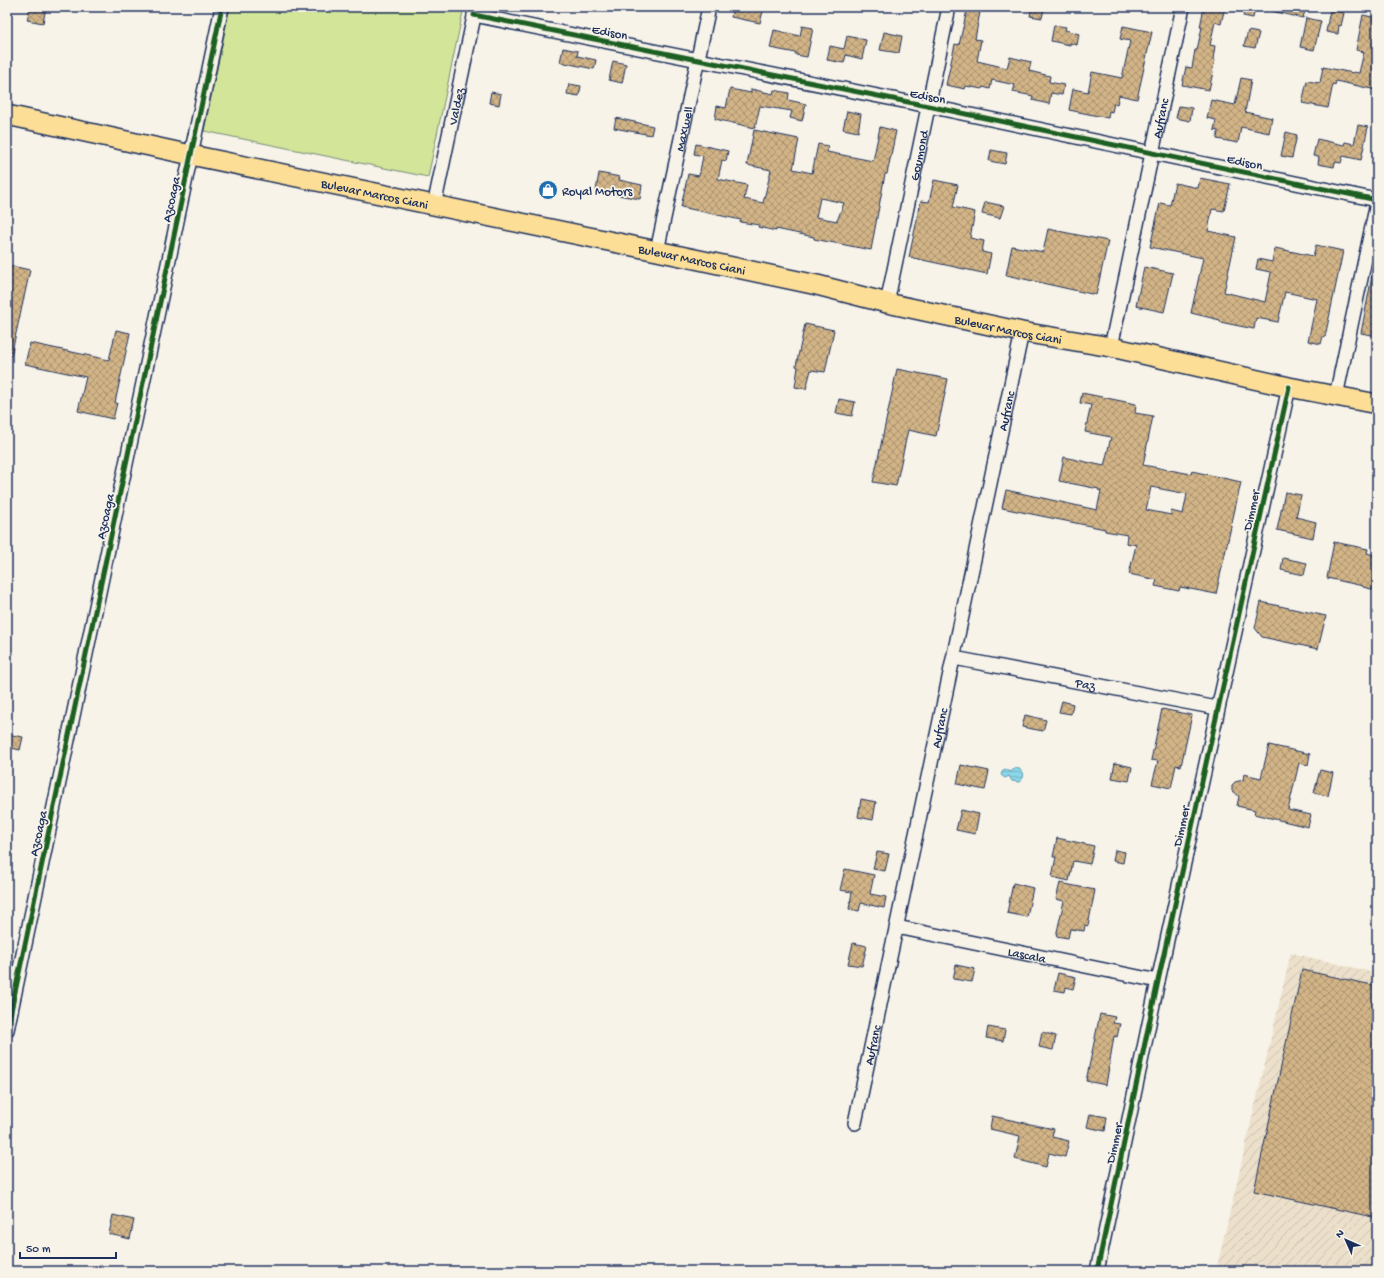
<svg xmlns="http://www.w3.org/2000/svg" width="1384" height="1278" font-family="'Gochi Hand',sans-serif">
<defs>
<pattern id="industrial-furrows" width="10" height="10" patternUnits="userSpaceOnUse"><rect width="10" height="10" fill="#ece0cb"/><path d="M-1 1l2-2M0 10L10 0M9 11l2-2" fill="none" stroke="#cac0b1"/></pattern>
<pattern id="water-rules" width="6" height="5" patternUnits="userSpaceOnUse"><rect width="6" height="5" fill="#89d7e8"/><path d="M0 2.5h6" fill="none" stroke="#76b9c9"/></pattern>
<pattern id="building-cross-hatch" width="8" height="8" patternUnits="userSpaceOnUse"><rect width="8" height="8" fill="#d2b486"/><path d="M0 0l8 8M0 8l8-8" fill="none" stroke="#aa9371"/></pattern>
</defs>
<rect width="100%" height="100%" fill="#f7f3e8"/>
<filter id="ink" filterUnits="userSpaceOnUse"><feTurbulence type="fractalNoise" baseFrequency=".025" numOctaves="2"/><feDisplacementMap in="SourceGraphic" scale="8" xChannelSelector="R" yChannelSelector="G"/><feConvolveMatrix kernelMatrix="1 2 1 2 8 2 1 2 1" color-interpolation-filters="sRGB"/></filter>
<g filter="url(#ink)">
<polygon fill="url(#industrial-furrows)" points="1291,953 1377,973 1377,1271 1216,1271"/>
<polygon fill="#d3e599" stroke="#778a7c" points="230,7 464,7 428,177 204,131"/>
<path fill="url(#water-rules)" stroke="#5d94b1" d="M 1016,768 C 1025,770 1026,777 1019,782 L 1012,781 L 1009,776 L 1005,778 L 1001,775 L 1003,770 L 1006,769 L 1010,772 Z"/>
<g fill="url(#building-cross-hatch)" stroke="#1b2f5e" fill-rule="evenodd">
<polygon points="30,7 46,7 43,23 27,20"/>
<polygon points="733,7 764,7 760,23 731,17"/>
<polygon points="1032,7 1044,9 1042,18 1030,16"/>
<polygon points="1204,7 1225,7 1221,24 1215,22 1210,45 1215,46 1213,59 1215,60 1212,72 1213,72 1209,90 1182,85 1186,67 1192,68 1195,50 1197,50 1202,27 1200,27"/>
<polygon points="1245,7 1255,7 1253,18 1243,16"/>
<polygon points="1272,7 1306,7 1303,18 1271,11"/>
<polygon points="967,10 980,12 975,39 981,40 977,61 1007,68 1010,57 1031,62 1029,71 1050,76 1049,82 1064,85 1062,95 1051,93 1049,104 1032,100 1033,96 1013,92 1015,85 992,80 990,89 983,87 982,89 966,86 965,89 946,85 955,44 959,45"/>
<polygon points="1330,10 1344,13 1341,26 1339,25 1338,34 1326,32"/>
<polygon points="1363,15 1377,18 1377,85 1376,90 1336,81 1335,85 1333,84 1328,108 1302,103 1307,81 1320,83 1323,67 1353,73 1353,72 1359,73 1364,52 1356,50"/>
<polygon points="1306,18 1321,21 1314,50 1300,47"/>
<polygon points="1054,25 1066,27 1065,30 1079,34 1077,45 1070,43 1070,45 1051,41"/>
<polygon points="802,26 813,28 807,57 796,55 796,53 770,48 774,30 800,36"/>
<polygon points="1123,26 1152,32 1137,99 1119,95 1117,104 1114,103 1112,112 1109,111 1108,118 1069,110 1073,89 1088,92 1092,72 1122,78 1130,41 1120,39"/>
<polygon points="1248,31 1259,33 1255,48 1244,46"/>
<polygon points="884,32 902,36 899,53 880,50"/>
<polygon points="847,36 866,40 862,59 846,55 844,63 827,60 830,46 844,49"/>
<polygon points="563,48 578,51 577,56 596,60 594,69 560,62"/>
<polygon points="613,61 626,64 622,83 609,80"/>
<polygon points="1241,78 1251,80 1245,112 1272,118 1269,133 1241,127 1238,143 1217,139 1218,131 1214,130 1216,120 1207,118 1211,100 1235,105"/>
<polygon points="569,84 581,86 579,96 567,94"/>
<polygon points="730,89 751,93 751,89 773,94 774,90 789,93 788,100 806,104 802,121 790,118 792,111 760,106 755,128 715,119 717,106 726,108"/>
<polygon points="491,92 501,94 499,105 489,103"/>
<polygon points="1179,106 1192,108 1190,121 1176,118"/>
<polygon points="847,111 861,114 858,132 843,129"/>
<polygon points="616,118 653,126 651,135 614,128"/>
<polygon points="1358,125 1368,127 1361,160 1343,156 1341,163 1335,162 1334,167 1318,164 1319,157 1313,156 1317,139 1344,145 1345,142 1354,144"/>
<path d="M 880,127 L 896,131 L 887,174 L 885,174 L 871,250 L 814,239 L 814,237 L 776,229 L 776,231 L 758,227 L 759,225 L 740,222 L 741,220 L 681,207 L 688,174 L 699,176 L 703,156 L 694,154 L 696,144 L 728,151 L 726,161 L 722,160 L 718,179 L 747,185 L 744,199 L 763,203 L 771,170 L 747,165 L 754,130 L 799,139 L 793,169 L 812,173 L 818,144 L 828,146 L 827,152 L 873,161 ZM 820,198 L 844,203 L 837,221 L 816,217 Z"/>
<polygon points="1286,132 1297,135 1292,158 1281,156"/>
<polygon points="991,150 1007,153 1005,164 989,161"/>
<polygon points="599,173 620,177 619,180 642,185 640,199 596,191"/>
<polygon points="1200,178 1230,184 1224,211 1212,209 1208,231 1236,237 1224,292 1265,302 1271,273 1270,272 1256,269 1258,259 1272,262 1275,248 1313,256 1316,245 1343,251 1325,337 1323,336 1321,344 1308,341 1317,299 1285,292 1278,322 1256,318 1254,329 1220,322 1220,320 1191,313 1203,258 1150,247 1160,203 1170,205 1175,183 1198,188"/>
<polygon points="934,180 958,185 953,207 975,212 970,238 984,241 982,252 991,254 987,274 909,257 921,201 929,202"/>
<polygon points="985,202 1004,206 1000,218 982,214"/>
<polygon points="1048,229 1108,241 1096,295 1006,275 1012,246 1043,252"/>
<polygon points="7,265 30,270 11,356 7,355"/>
<polygon points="1144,267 1173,273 1164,312 1136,306"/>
<polygon points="1372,276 1377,277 1377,336 1361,333"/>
<polygon points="805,324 834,330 825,372 811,370 806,389 795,387 798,367 796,366"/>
<polygon points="116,330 130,333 115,403 117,403 113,419 78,411 86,377 25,364 30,343 109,360"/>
<polygon points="897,369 948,379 936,436 908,430 896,486 873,482"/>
<path d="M 1082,393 L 1136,404 L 1135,413 L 1153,416 L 1143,465 L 1191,474 L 1192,471 L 1241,482 L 1216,594 L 1180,587 L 1179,591 L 1155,586 L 1157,580 L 1129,574 L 1136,545 L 1126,543 L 1127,535 L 1105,531 L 1105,529 L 1002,508 L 1006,490 L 1097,510 L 1101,491 L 1098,490 L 1099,489 L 1059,481 L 1064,457 L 1104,466 L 1106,458 L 1111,437 L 1085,432 L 1091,405 L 1080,403 ZM 1151,487 L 1187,494 L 1183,514 L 1171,511 L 1171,515 L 1146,510 Z"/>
<polygon points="839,399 855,402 852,416 836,413"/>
<polygon points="1285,492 1301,495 1296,517 1316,522 1313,538 1277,530"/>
<polygon points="1334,542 1368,549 1367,553 1377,556 1377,581 1375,590 1363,587 1363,586 1327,578"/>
<polygon points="1283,558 1307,563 1304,575 1281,570"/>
<polygon points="1261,602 1326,616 1318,649 1262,637 1255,628"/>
<polygon points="1062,701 1073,704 1071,714 1059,712"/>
<polygon points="1162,709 1192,715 1181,766 1176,765 1171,788 1152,784 1158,761 1151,760"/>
<polygon points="1025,715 1046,720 1043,731 1022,727"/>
<polygon points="7,734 23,737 20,750 7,747"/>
<polygon points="1269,745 1310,754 1308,765 1299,763 1288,810 1311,815 1308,827 1254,814 1255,810 1237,806 1239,796 1232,791 1232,785 1235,782 1243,780 1244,774 1261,778"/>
<polygon points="1115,763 1132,767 1129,781 1112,778"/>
<polygon points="961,765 989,771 985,790 957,784"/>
<polygon points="1320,770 1333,773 1328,796 1314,793"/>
<polygon points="861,799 876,802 873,820 858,817"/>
<polygon points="961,810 979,814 975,834 956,830"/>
<polygon points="1057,838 1094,846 1090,864 1073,861 1069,881 1052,877 1056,857 1053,857"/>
<polygon points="1115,850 1125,852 1123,863 1113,861"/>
<polygon points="877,852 889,854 885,871 873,869"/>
<polygon points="845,869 874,875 870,894 886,897 884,908 861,903 859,911 849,909 852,892 840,890"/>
<polygon points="1013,883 1033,888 1027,917 1007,913"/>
<polygon points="1060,883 1095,890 1088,926 1085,925 1084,931 1070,929 1068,938 1056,936 1064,901 1056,899"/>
<polygon points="853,943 867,946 862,966 848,964"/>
<polygon points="956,965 975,969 972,982 953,979"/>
<polygon points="1302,970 1377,986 1377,1218 1254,1191"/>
<polygon points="1058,973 1076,977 1073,989 1066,987 1065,992 1054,990"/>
<polygon points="1100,1014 1115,1017 1113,1023 1120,1024 1117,1037 1114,1036 1106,1085 1086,1081"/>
<polygon points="988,1027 1005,1030 1003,1041 986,1038"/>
<polygon points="1042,1032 1056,1036 1053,1050 1039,1047"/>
<polygon points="1090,1114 1107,1117 1105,1131 1087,1127"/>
<polygon points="992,1116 1054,1129 1052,1137 1069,1141 1065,1157 1049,1153 1046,1167 1015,1159 1020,1136 990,1129"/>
<polygon points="113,1215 134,1220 130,1239 109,1234"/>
</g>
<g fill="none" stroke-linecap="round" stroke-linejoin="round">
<g stroke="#1b2f5e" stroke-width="16">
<g id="minor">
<polyline points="474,15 928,106 1377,200"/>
<path id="s1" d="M 434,206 L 476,7"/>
<path id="s2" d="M 657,251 L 709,7"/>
<path id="s3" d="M 887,303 L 949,7"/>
<path id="s4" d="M 1111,347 L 1183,7"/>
<polyline points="1336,396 1377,203"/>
<path id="s5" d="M 954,658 L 1217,708"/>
<path id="s6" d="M 897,927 L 1158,981"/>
<polyline points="7,1030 222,7"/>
<path id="s7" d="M 855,1123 L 1022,332"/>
<polyline points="1097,1271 1158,981 1289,387"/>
</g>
</g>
<g stroke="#1b2f5e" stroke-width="22">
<g id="highway">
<path id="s8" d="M 7,115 L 191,155 L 657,251 L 817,285 L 887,303 L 1022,332 L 1111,347 L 1289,387 L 1377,404"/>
</g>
</g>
<use href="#minor" stroke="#f7f3e8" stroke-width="13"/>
<use href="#highway" stroke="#fcde96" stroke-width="19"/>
<g stroke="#f7f3e8" stroke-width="8">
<g id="cycleway">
<polyline points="474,15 928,106 1377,200"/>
<polyline points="7,1030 222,7"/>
<polyline points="1097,1271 1158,981 1289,387"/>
</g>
</g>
<use href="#cycleway" stroke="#1b5e20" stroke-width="5"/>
</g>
</g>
<defs>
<g id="shop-disc" transform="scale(1)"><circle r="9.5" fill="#1f6fb2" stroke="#f7f3e8"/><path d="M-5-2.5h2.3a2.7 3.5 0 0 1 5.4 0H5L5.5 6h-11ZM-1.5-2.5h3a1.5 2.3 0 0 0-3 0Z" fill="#fff"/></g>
</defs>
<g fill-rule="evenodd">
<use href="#shop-disc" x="548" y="190"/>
</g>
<g text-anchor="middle" stroke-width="3.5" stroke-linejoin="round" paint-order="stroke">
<g font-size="13" fill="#1b2f5e" stroke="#f7f3e8">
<text transform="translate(610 31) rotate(11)" y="5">Edison</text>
<text transform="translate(928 95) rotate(11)" y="5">Edison</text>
<text dy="5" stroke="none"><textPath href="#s1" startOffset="102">Valdez</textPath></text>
<text dy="5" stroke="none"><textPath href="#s4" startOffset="234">Aufranc</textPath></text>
<text dy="5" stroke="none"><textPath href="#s2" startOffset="125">Maxwell</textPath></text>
<text dy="5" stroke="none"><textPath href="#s3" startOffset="151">Goumond</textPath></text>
<text transform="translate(1245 161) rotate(12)" y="5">Edison</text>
<text dy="5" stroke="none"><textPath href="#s8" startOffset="376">Bulevar Marcos Ciani</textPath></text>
<text transform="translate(170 199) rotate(-78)" y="5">Azcoaga</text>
<text dy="5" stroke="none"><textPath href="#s8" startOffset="700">Bulevar Marcos Ciani</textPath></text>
<text dy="5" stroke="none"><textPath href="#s8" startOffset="1024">Bulevar Marcos Ciani</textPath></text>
<text dy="5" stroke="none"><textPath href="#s7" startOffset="728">Aufranc</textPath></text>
<text transform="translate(1250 510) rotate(-78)" y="5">Dimmer</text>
<text transform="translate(104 516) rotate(-78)" y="5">Azcoaga</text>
<text dy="5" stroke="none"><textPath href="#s5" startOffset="134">Paz</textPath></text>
<text dy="5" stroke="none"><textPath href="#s7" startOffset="404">Aufranc</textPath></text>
<text transform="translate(1180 826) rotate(-78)" y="5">Dimmer</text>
<text transform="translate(37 833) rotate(-78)" y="5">Azcoaga</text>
<text dy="5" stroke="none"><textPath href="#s6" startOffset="133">Lascala</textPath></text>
<text dy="5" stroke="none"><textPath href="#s7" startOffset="80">Aufranc</textPath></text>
<text transform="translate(1113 1143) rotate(-78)" y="5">Dimmer</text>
</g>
<g font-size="13" fill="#1b2f5e" stroke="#f7f3e8" text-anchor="start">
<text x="562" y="195">Royal Motors</text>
</g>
</g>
<rect width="1384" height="1278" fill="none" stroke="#f7f3e8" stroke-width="24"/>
<rect x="12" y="12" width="1360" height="1254" fill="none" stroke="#1b2f5e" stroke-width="1.5" filter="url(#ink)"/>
<g transform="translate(1346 1240) rotate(315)" stroke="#f7f3e8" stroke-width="3" paint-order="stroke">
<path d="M0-3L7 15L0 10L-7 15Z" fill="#1b2f5e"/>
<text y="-6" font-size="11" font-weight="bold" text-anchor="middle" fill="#1b2f5e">N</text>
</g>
<path d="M20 1252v6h96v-6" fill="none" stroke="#1b2f5e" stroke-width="2"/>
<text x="26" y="1252" font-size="12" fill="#1b2f5e" stroke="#f7f3e8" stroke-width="3" paint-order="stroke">50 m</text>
</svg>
